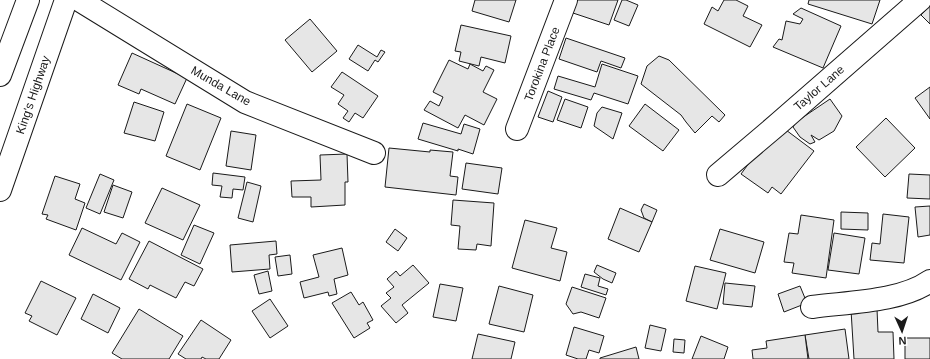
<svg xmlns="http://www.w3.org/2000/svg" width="930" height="359" font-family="Helvetica,sans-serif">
<rect width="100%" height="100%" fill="#fff"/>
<g fill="#e6e6e6" stroke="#1a1a1a">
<polygon points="475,0 516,0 509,22 472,11"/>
<polygon points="577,0 618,0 609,25 573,13"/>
<polygon points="622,0 626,0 638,5 629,26 614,20"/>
<polygon points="724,0 736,0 748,6 743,16 762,25 750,47 704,24 712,7 718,11"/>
<polygon points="809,0 880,0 872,24 808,4"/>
<polygon points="930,6 930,24 921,15"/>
<polygon points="801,8 841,26 823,68 773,47 779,39 782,40 786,21 800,24 803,19 793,14"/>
<polygon points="310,19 337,51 312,72 285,40"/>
<polygon points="461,25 511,36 505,63 481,57 479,66 459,61 461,52 455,51"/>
<polygon points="566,38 625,58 621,68 601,61 597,72 559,59"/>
<polygon points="358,45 377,57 381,50 385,52 378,62 375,60 368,71 349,59"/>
<polygon points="132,53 187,78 175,104 141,89 139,94 118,85"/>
<polygon points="659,56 669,60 725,115 719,122 712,116 695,133 686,122 681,115 641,84 647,66"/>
<polygon points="449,60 468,69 470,64 483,71 486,66 494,70 483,92 497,99 484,125 465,115 458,128 424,110 430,101 439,106 443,97 433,92"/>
<polygon points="602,64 638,76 628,104 594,93 591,100 554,89 558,76 595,87"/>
<polygon points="342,72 378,96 363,118 355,113 349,122 343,118 348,111 338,104 344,95 331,87"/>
<polygon points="930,87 930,119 915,98"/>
<polygon points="548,91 562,97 553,122 538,117"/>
<polygon points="565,99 588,107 581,128 557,120"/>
<polygon points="830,99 842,116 834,131 819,140 811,135 815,142 810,144 800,137 793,127 796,122"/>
<polygon points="134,102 164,112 155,141 124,133"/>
<polygon points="187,104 221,118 200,170 166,156"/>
<polygon points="645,104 679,130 663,151 629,126"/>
<polygon points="602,107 622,113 613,139 594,126 597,113"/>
<polygon points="886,118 915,148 885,177 856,147"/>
<polygon points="423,123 461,134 464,124 480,129 473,154 458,149 458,151 418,139"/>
<polygon points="778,124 814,151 781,194 772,187 768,193 741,174"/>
<polygon points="231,131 256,135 251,170 226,166"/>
<polygon points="389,148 430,152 430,150 453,152 450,176 458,177 456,195 385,187"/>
<polygon points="347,154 348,182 345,182 345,205 311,207 311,197 292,197 291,181 321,180 320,155"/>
<polygon points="466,163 502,168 498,194 462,189"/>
<polygon points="213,173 245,177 243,190 233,189 232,198 220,197 222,186 212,185"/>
<polygon points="100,174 114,180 100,214 86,208"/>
<polygon points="909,174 930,175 930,199 907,198"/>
<polygon points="55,176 80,184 75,199 85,203 76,230 46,219 48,215 42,214"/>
<polygon points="247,182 261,186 253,222 238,218"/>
<polygon points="113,185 132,192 123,218 104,212"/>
<polygon points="162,188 200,205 183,240 145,223"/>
<polygon points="453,200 494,203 491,246 477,244 476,250 458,249 460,226 451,225"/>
<polygon points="644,204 657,210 652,222 644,218 641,210"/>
<polygon points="930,206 930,235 918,237 915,207"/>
<polygon points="620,208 652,222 639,252 608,239"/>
<polygon points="841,212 868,213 868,230 841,229"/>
<polygon points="883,214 909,217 904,263 870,260 872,243 880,244"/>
<polygon points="801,215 834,220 826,278 792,273 794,263 784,262 789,233 798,234"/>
<polygon points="525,220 557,228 551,248 567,252 560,281 512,268"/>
<polygon points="194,225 214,233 200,264 181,255"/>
<polygon points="82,228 116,244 122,233 140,242 121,280 69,255"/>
<polygon points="395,229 407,238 398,251 386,242"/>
<polygon points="720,229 764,242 755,273 710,260"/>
<polygon points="834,233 865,238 859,274 828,270"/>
<polygon points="149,241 203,269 194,286 185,282 176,298 150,285 148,289 129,279"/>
<polygon points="276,241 277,254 269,255 270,269 232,272 230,245"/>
<polygon points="342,248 348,275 334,279 337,294 329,296 328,292 304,298 300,282 319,277 313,255"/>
<polygon points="290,255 292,274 278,276 275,257"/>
<polygon points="413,265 429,283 402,305 408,313 396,323 381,306 391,298 386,293 394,287 387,279 396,271 400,276"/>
<polygon points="597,265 616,273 612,283 603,279 594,272"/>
<polygon points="695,266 726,273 717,309 686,301"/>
<polygon points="268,271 272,291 259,294 254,275"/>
<polygon points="585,274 600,278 598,286 608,289 606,295 581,287"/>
<polygon points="41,281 76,298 57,335 29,321 32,316 25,313"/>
<polygon points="725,283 755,286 752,307 723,304"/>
<polygon points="440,284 463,288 456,321 433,317"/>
<polygon points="499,286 533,295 524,332 489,324"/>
<polygon points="800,286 807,303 784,312 778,294"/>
<polygon points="572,287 606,298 599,318 581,312 573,314 566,304"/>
<polygon points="351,292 359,305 363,302 373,320 367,323 370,328 354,338 332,303"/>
<polygon points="93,294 120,308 108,333 81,319"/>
<polygon points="270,299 288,326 270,338 252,311"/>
<polygon points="139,309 183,336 169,359 122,359 112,353"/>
<polygon points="877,309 878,332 893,332 894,359 854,359 851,310"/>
<polygon points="201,320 231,340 219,359 206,359 202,357 201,359 186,359 178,354"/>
<polygon points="650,325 666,329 661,351 645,348"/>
<polygon points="574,327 604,336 599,353 589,350 586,359 578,359 566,355"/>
<polygon points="845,329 849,359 809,359 805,335"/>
<polygon points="478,334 515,342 511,359 472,359"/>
<polygon points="805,335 808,359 753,359 752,350 767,348 766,341"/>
<polygon points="701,336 728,347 724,359 692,359"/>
<rect x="905" y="338" width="25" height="21"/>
<polygon points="674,339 685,340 684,353 673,352"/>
<polygon points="636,347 639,359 600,359 600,358"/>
</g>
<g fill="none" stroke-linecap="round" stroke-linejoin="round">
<g stroke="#1a1a1a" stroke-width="24">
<g id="minor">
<polyline points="79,0 245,102 374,153"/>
<polyline points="517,129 566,0"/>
<polyline points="718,175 778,124 920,0"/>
<path d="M 812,307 C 848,302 900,302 930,281"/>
</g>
</g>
<g stroke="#1a1a1a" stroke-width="24">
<g id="highway">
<polyline points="0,75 28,0"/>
<polyline points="0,190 66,0"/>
</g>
</g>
<use href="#minor" stroke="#fff" stroke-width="22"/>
<use href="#highway" stroke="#fff" stroke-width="22"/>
</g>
<g text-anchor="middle" stroke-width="3" stroke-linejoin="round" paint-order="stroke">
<g font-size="12" fill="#1a1a1a" stroke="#fff">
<text transform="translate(542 64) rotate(-69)" y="4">Torokina Place</text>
<text transform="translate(221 86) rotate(30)" y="4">Munda Lane</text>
<text transform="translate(819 88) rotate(-41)" y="4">Taylor Lane</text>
<text transform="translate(33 95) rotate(-71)" y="4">King's Highway</text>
</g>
</g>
<g transform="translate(902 331) rotate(177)" stroke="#ffffff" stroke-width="3" paint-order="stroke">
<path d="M0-3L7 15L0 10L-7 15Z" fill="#1a1a1a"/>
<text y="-6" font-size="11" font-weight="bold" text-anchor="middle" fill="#1a1a1a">N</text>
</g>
</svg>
